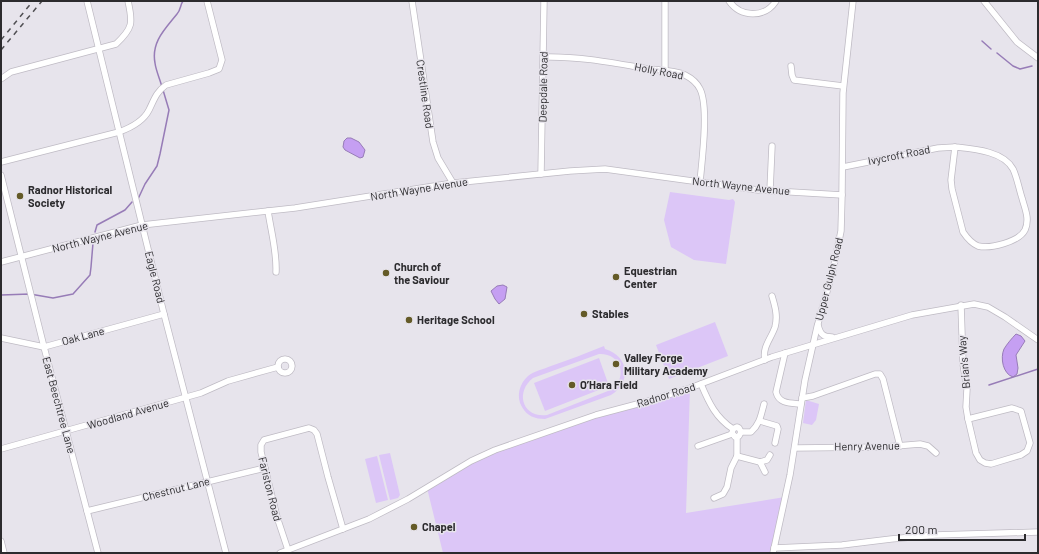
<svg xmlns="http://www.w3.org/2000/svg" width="1039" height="554" font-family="Barlow,sans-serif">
<rect width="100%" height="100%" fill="#e7e4ec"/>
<g fill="#dcc6f7" fill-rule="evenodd">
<polygon points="670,192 729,200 733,199 735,202 726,264 694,260 671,247 664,220"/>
<polygon points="715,322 728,356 669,379 656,345"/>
<path d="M 604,346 L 605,349 C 629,356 632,382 611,395 L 545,419 C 535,419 527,416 522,407 C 516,397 519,384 528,376 C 534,371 544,369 551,366 C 569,360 586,353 604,346 ZM 599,354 C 620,353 628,375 613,389 L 547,415 C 522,418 515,392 533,378 Z"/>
<polygon points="599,358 609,386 545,411 534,383"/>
<polygon points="690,388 686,513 785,497 773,553 443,553 427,488 471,461 537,436"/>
<polygon points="806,400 819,404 816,420 812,425 803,423"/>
<polygon points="390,453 400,495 398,498 390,500 379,455"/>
<polygon points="377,456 388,500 376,503 365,459"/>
</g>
<g fill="#c59ff2" stroke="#977cb7">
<polygon points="347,138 351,138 359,142 365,150 363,157 360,158 345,150 343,147 344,141"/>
<polygon points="503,285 507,287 505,299 499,304 495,299 491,291 497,286"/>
<path d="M 1016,334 L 1021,336 L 1025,341 L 1016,355 L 1018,368 L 1017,374 L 1013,377 C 1003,374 1000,358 1004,349 C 1007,344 1012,338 1016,334 Z"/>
</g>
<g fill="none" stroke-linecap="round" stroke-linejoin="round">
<g stroke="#977cb7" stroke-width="1.5">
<polyline points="982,41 991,49"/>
<polyline points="997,53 1013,66 1020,69 1032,66"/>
<path d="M 162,87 C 160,79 156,71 155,63 C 151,42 165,29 177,14 C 181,10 180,5 183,1"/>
<polyline points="138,199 145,184 157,166 160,154 169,110 163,90"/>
<polyline points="95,232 97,225 125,210 132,202"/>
<polyline points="1,295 30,294 53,298 73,294 90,275 91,267 93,243"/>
<polyline points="989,385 1038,369"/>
</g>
<g stroke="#bfbbc4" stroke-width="7">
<g id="minor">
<polyline points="87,1 164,314 226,553"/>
<polyline points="412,1 433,142 438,158 453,183"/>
<path d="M 729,1 C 741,18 765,18 776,1"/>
<polyline points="984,1 1017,42 1038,58"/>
<path d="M 544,57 C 579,56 614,63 649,69 C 660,70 675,70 685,75 C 691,78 697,83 700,89 C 709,107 702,160 700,182"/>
<polyline points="791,66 792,75 794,80 843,86"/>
<polyline points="665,71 665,1"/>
<path d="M 1,79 L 11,72 L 116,44 C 133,28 133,23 128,1"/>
<path d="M 955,147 C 974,149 1003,151 1013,169 C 1017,177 1019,189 1022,198 C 1025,209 1030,219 1025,230 C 1019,242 990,249 978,246 C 971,243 967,238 963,232 L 952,189 L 951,180 Z"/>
<path d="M 1,162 L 119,132 C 130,128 143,122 149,110 C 154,100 156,92 166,85 L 209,73 L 219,69 L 222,60 L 207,1"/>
<polyline points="843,167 938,148 955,147"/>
<polyline points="541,174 544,1"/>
<polyline points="1,175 44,347 98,553"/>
<polyline points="770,190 772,146"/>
<path d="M 268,211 C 271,231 277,252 276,272"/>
<polyline points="1,262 142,225 295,208 453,183 570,171 605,169 758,190 842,195"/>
<polyline points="961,305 963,364 967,389 966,407 968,419"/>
<path d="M 818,325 C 820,333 822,337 832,337"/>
<polyline points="1,338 44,347 164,314"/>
<path d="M 785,353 L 776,392 C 779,404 790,403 801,404"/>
<circle cx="285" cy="366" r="7"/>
<path d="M 765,360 C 762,347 771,339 775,327 C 778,316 775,306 772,296"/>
<path d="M 701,384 C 709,403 716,418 733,429 L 737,427 L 739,428 L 741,432 L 739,436 L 735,437 L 732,433 L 733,429"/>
<polyline points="802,398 813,396 875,374 880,374 883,379 900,446"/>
<polygon points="1012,408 1021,411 1030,443 1027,451 1021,455 991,464 985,463 980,460 976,453 968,419"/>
<polyline points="760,421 777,426 778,429 775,443"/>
<path d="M 741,432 L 751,432 C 760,424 761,415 764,404"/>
<polyline points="698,446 732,434"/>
<polyline points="795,448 884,447 920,444 928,446 936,453"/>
<polyline points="1,449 201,393 228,381 278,367"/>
<polyline points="737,456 760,462 767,460 770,455"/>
<polyline points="760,462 765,472"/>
<polyline points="714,498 723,494 727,487 731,468 737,456 737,437"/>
<polyline points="87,511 265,468"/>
<polyline points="1,541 4,553"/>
<polyline points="774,548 842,545 891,539 935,535 1038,532"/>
<polyline points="288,550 277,517 261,452 261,445 264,440 309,428 314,430 317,434 328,477 343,529"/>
<polyline points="280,553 369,519 408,499 471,461 495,450 596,415 645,402 690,388 772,357 912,315 974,304 988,307 1005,317 1038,340"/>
<polyline points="773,553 790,475 805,380 817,327 833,270 841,231 842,195 843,93 853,1"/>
</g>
</g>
<use href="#minor" stroke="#fff" stroke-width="5.5"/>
<g stroke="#504f53" stroke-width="1.5" stroke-dasharray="5 5" stroke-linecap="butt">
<polyline points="1,40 33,1"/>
<polyline points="1,50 42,1"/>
</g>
</g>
<g fill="#645a27" stroke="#e7e4ec" stroke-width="1.5">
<circle cx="20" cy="196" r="4"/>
<circle cx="386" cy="273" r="4"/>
<circle cx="616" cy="277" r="4"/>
<circle cx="584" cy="314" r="4"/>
<circle cx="409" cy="320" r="4"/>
<circle cx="616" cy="364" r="4"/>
<circle cx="572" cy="385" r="4"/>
<circle cx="414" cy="527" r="4"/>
</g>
<g text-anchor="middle" stroke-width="3" stroke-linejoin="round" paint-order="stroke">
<g font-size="11" fill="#2c2b2e" stroke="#e7e4ec">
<text transform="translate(659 71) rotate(11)" y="4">Holly Road</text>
<text transform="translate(543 87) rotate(-89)" y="4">Deepdale Road</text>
<text transform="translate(425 94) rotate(82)" y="4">Crestline Road</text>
<text transform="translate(899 155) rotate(-11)" y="4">Ivycroft Road</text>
<text transform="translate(741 186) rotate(6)" y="4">North Wayne Avenue</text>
<text transform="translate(419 189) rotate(-9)" y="4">North Wayne Avenue</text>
<text transform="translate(100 237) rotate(-14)" y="4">North Wayne Avenue</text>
<text transform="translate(155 277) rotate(76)" y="4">Eagle Road</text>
<text transform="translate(829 279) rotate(-76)" y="4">Upper Gulph Road</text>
<text transform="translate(83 336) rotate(-15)" y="4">Oak Lane</text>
<text transform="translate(964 362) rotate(-95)" y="4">Brian's Way</text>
<text transform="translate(666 395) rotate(-17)" y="4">Radnor Road</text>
<text transform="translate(59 405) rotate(75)" y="4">East Beechtree Lane</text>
<text transform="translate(128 414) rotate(-16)" y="4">Woodland Avenue</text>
<text transform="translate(867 446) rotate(-1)" y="4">Henry Avenue</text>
<text transform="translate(176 489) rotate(-14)" y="4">Chestnut Lane</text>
<text transform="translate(270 489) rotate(76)" y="4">Fariston Road</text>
</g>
<g font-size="11" font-weight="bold" fill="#2c2b2e" stroke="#e7e4ec" text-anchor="start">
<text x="28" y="194">Radnor Historical<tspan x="28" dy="13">Society</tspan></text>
<text x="394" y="271">Church of<tspan x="394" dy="13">the Saviour</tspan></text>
<text x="624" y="275">Equestrian<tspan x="624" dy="13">Center</tspan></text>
<text x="592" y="318">Stables</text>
<text x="417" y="324">Heritage School</text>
<text x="624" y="362">Valley Forge<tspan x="624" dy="13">Military Academy</tspan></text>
<text x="580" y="389">O’Hara Field</text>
<text x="422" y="531">Chapel</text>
</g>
</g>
<rect width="1039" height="554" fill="none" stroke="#2c2b2e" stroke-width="4"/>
<path d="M899 534v6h126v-6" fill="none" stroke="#2c2b2e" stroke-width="2"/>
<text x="905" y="534" font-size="12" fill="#2c2b2e" stroke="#e7e4ec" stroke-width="3" paint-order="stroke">200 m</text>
</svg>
